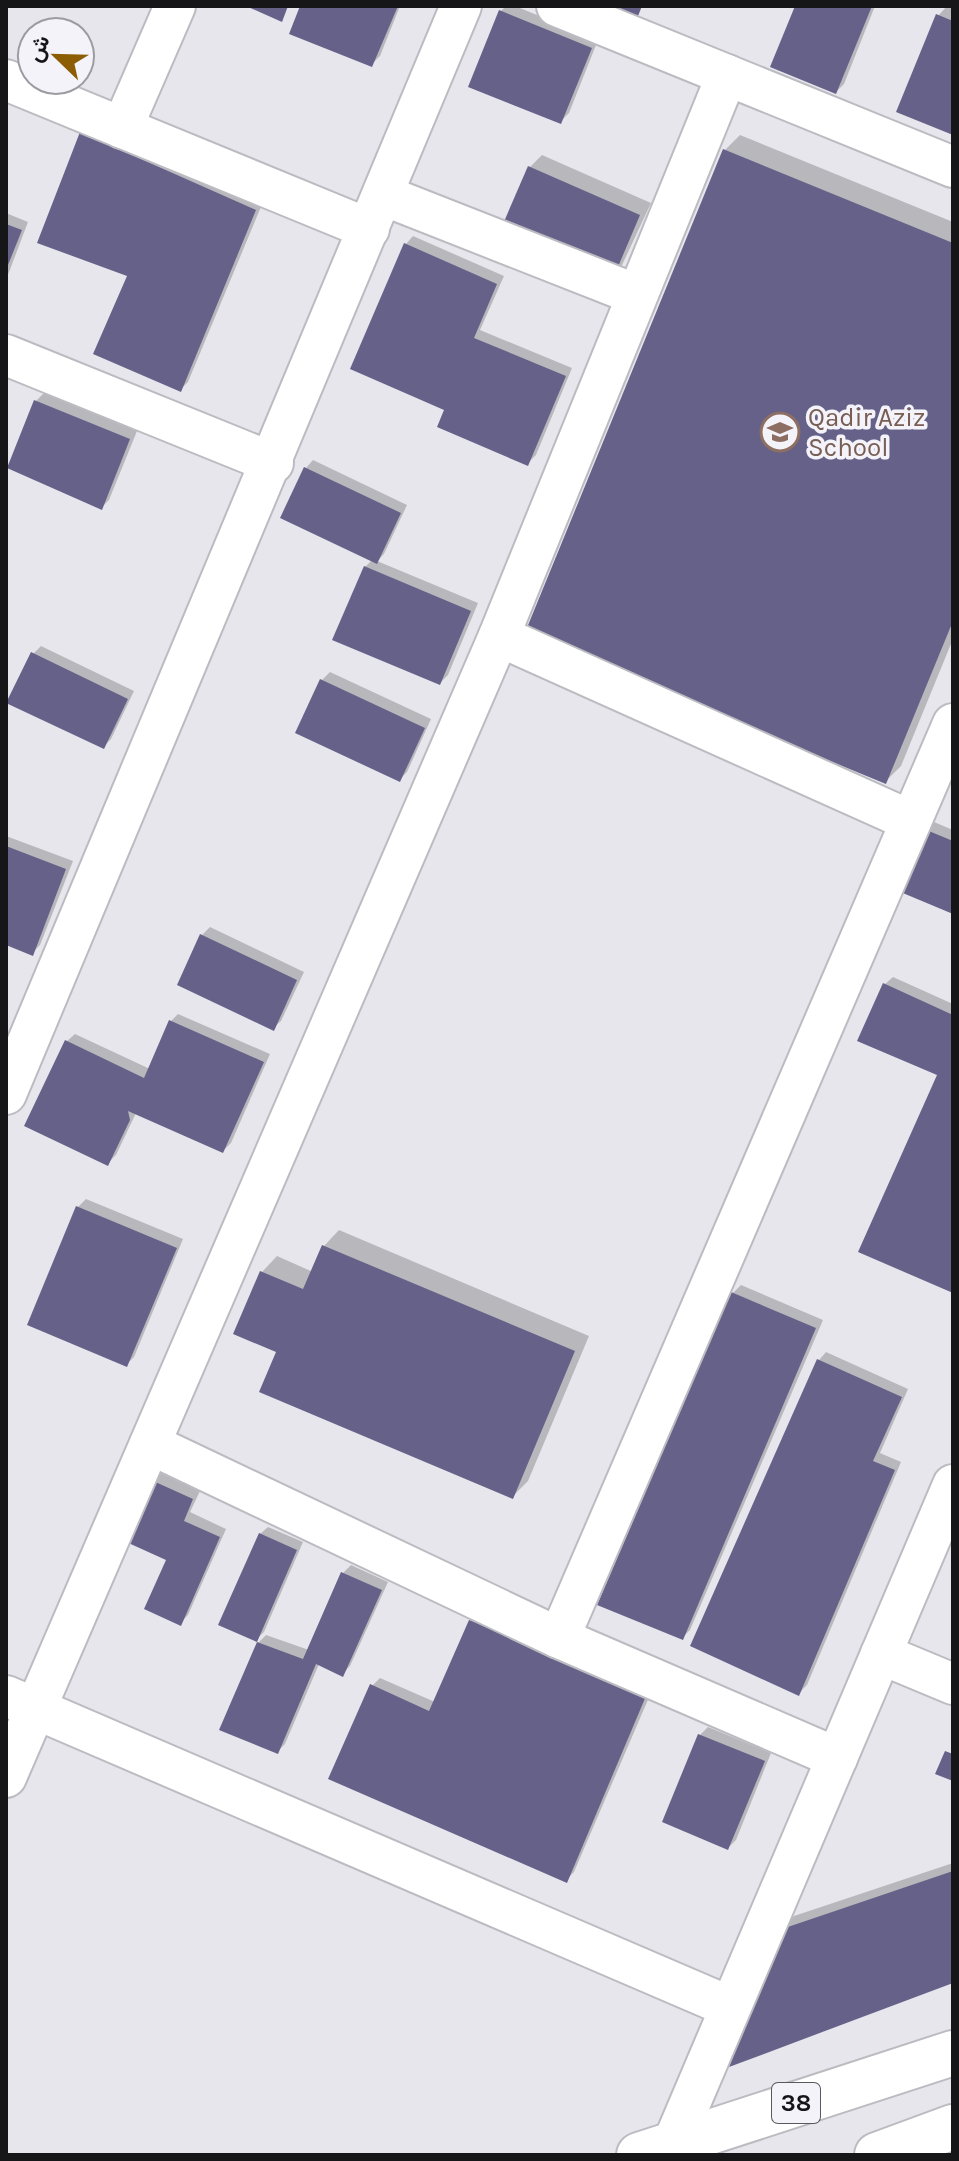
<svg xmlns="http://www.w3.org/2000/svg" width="959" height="2161" font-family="Karla,Vazirmatn,sans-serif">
<rect width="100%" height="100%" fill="#e6e6ec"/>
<g fill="#0003">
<polygon points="303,6 400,6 380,56 372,64"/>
<polygon points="506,6 515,6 598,40 569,113 561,121 501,11"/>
<polygon points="797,6 875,6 844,84 836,92"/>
<polygon points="947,6 953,6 953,133 938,16"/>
<polygon points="90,125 263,202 188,382 180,390 129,275 82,133"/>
<polygon points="740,135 953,222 953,639 901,766 886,781 725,150"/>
<polygon points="542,155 651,203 616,278 530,167"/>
<polygon points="6,213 28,222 6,280"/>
<polygon points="413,236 504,276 480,330 572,368 536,455 528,463 447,409 406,244"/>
<polygon points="44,393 137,431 109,500 101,508 36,401"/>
<polygon points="313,460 407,505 384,554 377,561 478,603 448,675 440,683 365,567 372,560 306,468"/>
<polygon points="41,646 134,691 111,739 103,747 33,654"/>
<polygon points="330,672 431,719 407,772 399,780 322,680"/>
<polygon points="934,822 953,830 953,912 926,830"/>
<polygon points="6,836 73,861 40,945 32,953 6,943"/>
<polygon points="210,927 304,972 281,1021 273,1028 202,935"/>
<polygon points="893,977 953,1004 953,1291 940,1074 885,984"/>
<polygon points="178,1014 270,1054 231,1143 223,1151 136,1113 116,1155 108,1163 67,1041 75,1034 150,1069 170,1022"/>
<polygon points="86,1199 183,1239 134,1357 126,1365 78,1207"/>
<polygon points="339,1230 589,1336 528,1481 513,1496 279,1351 262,1272 277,1256 313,1272 324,1246"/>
<polygon points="741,1285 823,1320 690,1630 682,1638 599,1604 733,1293"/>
<polygon points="826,1352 908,1389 880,1453 901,1462 807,1685 799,1693 819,1360"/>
<polygon points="160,1473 200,1491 190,1512 226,1529 188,1615 180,1623 152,1481"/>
<polygon points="268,1527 303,1542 264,1632 256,1640 260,1534"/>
<polygon points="351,1565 388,1582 350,1666 342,1674 319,1664 285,1744 277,1752 258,1643 266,1635 309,1650 343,1573"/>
<polygon points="478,1613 653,1688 574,1872 566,1880 372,1686 380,1678 435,1702 470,1621"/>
<polygon points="708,1727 771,1753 736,1840 728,1848 700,1735"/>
<polygon points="953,1863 953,1982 778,1932 794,1916"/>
</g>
<g fill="#656189">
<polygon points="246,6 288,6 282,22"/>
<polygon points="300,6 398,6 372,67 289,34"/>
<polygon points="613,6 642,6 638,16"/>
<polygon points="795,6 872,6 836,94 770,67"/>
<polygon points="499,10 592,48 561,124 468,87"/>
<polygon points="936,14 953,21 953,135 896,112"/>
<polygon points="80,132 256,210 181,392 93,354 127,276 37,243"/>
<polygon points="723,149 953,243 953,621 886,784 524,635"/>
<polygon points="528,166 640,215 609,288 496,240"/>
<polygon points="6,224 22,230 6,270"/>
<polygon points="404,243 497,284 474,338 566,376 528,466 437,427 444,410 350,369"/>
<polygon points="34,400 130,439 102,510 7,468"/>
<polygon points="304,467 401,513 377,564 280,518"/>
<polygon points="364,566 471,611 440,685 332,640"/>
<polygon points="31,652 128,699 104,749 6,703"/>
<polygon points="320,679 425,728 400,782 295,733"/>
<polygon points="924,829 953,841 953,914 898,891"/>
<polygon points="6,846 66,869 33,956 6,945"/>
<polygon points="200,934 297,980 274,1031 177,985"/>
<polygon points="883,983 953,1015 953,1293 858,1252 937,1075 857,1041"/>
<polygon points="169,1020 264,1062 223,1153 128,1111 130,1120 108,1166 24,1126 65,1040 144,1078"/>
<polygon points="76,1206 177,1248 127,1367 27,1325"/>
<polygon points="322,1245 575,1351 513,1499 259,1392 276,1352 233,1334 260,1271 303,1289"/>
<polygon points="731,1292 816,1328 683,1640 597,1605"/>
<polygon points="817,1359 902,1397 873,1461 895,1470 799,1696 690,1646"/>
<polygon points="151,1480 193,1499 184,1521 220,1537 181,1626 144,1609 166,1560 124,1541"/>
<polygon points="259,1533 297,1550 257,1642 303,1659 341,1572 382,1590 343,1677 316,1664 278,1754 219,1730 257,1642 218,1625"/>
<polygon points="469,1620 646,1696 567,1883 328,1779 370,1684 429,1711"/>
<polygon points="698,1734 765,1761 728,1850 662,1822"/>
<polygon points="945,1751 953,1754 953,1781 935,1774"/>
<polygon points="953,1871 953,1983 729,2067 776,1931"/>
</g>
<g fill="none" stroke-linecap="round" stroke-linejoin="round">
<g stroke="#bbbbc1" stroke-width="44">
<g id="minor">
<polyline points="557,6 953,167"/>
<polyline points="6,80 369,229"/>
<polyline points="122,128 175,6"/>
<polyline points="383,195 637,295"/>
<polyline points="6,355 273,463"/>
<polyline points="499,636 911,821"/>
<polyline points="6,1094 461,6"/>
<polyline points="150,1444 559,1638 837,1758"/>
<polyline points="559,1638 953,724"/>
<polyline points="881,1654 953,1684"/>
<polyline points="6,1696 730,2007"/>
<polyline points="6,1777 499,636 727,75"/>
<polyline points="673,2143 953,1485"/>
</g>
</g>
<g stroke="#bbbbc1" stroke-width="48">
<g id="major">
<polyline points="639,2155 953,2053"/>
<polyline points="877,2155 953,2127"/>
</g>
</g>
<use href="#minor" stroke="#fff" stroke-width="40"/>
<use href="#major" stroke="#fff" stroke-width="44"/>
</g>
<defs>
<g id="school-ring" transform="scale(2)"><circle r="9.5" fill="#f4f3fa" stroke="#8d6e63" stroke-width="1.5"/><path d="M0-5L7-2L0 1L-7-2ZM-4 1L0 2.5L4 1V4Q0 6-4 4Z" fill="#8d6e63"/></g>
</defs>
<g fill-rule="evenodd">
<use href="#school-ring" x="780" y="432"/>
</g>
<g text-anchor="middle" stroke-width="7" stroke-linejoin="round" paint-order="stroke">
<rect fill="#f4f3fa" stroke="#59585c" stroke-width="2" x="772" y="2083" width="48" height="40" rx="6"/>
<g font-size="24" font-weight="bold" fill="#161618">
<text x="796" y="2111">38</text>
</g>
<g font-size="26" fill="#785e54" stroke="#f4f3fa" text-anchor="start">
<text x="808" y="426">Qadir Aziz<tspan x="808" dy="30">School</tspan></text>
</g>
</g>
<rect width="959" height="2161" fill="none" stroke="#161618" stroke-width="16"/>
<g transform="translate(56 56) rotate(293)"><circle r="38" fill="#f4f3fa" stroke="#9b9ba0" stroke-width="2"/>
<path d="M0-6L14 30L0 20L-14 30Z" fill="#8c5d05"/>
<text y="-12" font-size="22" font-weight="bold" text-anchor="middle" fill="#161618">ش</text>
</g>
</svg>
